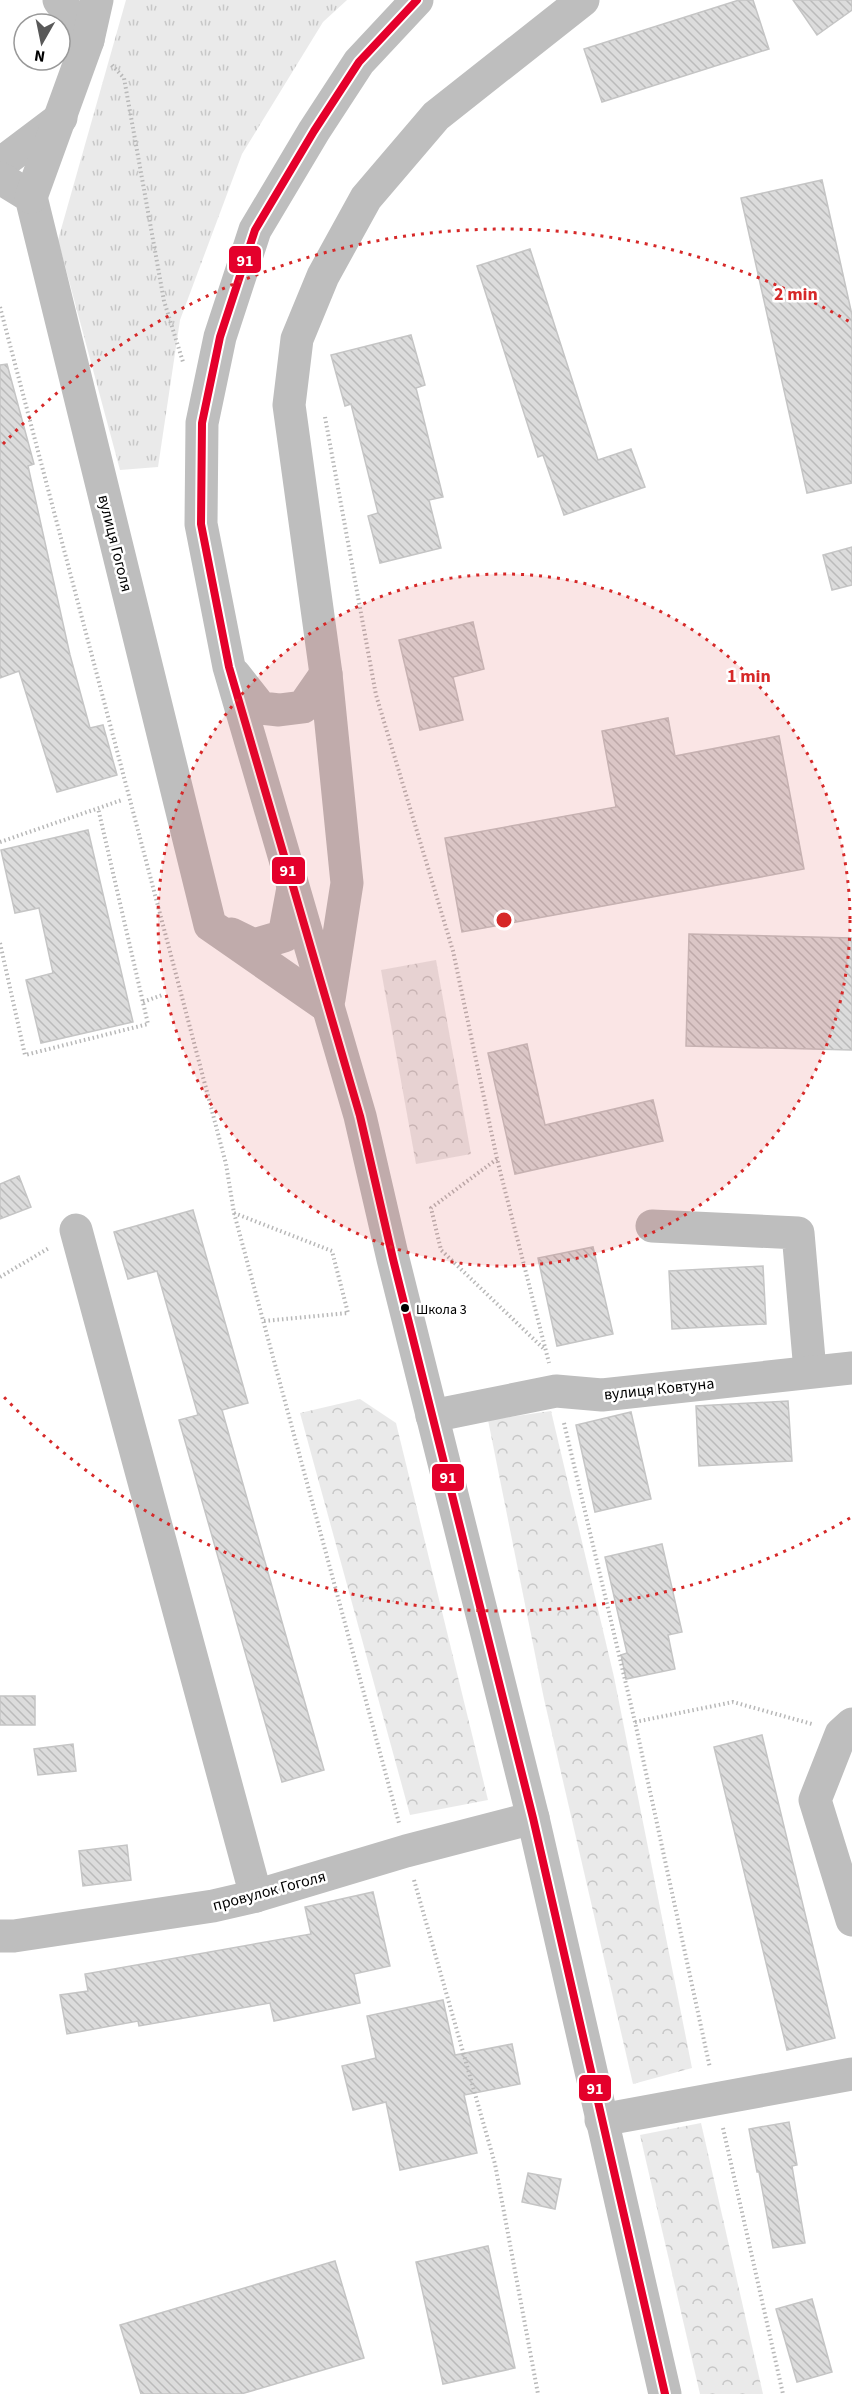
<svg xmlns="http://www.w3.org/2000/svg" width="852" height="2394" font-family="'Source Sans 3',sans-serif">
<defs>
<pattern id="grass-tufts" width="24" height="20" patternUnits="userSpaceOnUse" patternTransform="scale(1.5)"><rect width="24" height="20" fill="#eaeaea"/><path d="M3 7l-1-3M5 7V3M7 7l1-3M15 17l-1-3M17 17v-4M19 17l1-3" fill="none" stroke="#c7c7c7"/></pattern>
<pattern id="forest-crowns" width="20" height="18" patternUnits="userSpaceOnUse" patternTransform="scale(1.5)"><rect width="20" height="18" fill="#eaeaea"/><path d="M2 6a3 3 0 1 1 6 0M12 15a3 3 0 1 1 6 0" fill="none" stroke="#c7c7c7"/></pattern>
<pattern id="building-back-hatch" width="6" height="6" patternUnits="userSpaceOnUse" patternTransform="scale(1.5)"><rect width="6" height="6" fill="#dcdcdc"/><path d="M-1 5l2 2M0 0l6 6M5-1l2 2" fill="none" stroke="#bbb"/></pattern>
</defs>
<rect width="100%" height="100%" fill="#fff"/>
<polygon fill="url(#grass-tufts)" points="126,0 347,0 323,22 242,154 180,320 158,467 120,470 58,240"/>
<g fill="url(#forest-crowns)">
<polygon points="436,960 471,1154 416,1164 381,970"/>
<polygon points="360,1399 396,1423 488,1800 410,1815 300,1413"/>
<polygon points="551,1411 614,1677 692,2068 633,2084 544,1699 488,1420"/>
<polygon points="701,2123 763,2394 700,2394 640,2135"/>
</g>
<g fill="url(#building-back-hatch)" stroke="#c5c5c5" stroke-width="1.5">
<polygon points="739,0 753,0 769,49 602,102 584,49"/>
<polygon points="793,0 852,0 852,10 817,35"/>
<polygon points="822,180 852,315 852,483 807,493 741,198"/>
<polygon points="530,249 598,460 631,449 645,487 564,515 543,455 538,457 477,266"/>
<polygon points="411,335 425,385 416,388 443,497 429,500 441,548 380,563 368,516 378,513 351,404 345,406 331,355"/>
<polygon points="7,364 34,464 28,466 70,655 90,728 103,725 117,775 57,792 19,671 0,678 0,365"/>
<polygon points="852,547 852,585 832,590 823,555"/>
<polygon points="473,622 484,669 453,677 463,720 420,730 399,640"/>
<polygon points="668,718 675,756 779,736 804,869 462,932 445,838 616,807 602,731"/>
<polygon points="88,830 133,1022 41,1043 26,980 53,973 39,908 15,913 1,850"/>
<polygon points="689,934 852,938 852,1050 686,1046"/>
<polygon points="527,1044 545,1125 653,1100 663,1141 515,1174 488,1053"/>
<polygon points="19,1176 31,1207 0,1219 0,1184"/>
<polygon points="193,1210 248,1403 222,1410 324,1770 282,1782 179,1420 198,1415 157,1271 128,1279 114,1232"/>
<polygon points="593,1247 613,1334 557,1346 538,1258"/>
<polygon points="763,1266 766,1324 672,1329 669,1271"/>
<polygon points="788,1401 792,1461 699,1466 696,1406"/>
<polygon points="631,1412 651,1499 595,1512 576,1425"/>
<polygon points="662,1544 682,1632 668,1635 675,1669 626,1679 621,1655 627,1653 605,1557"/>
<rect x="0" y="1696" width="35" height="29"/>
<polygon points="762,1735 835,2038 787,2050 714,1747"/>
<polygon points="73,1744 76,1771 38,1775 34,1749"/>
<polygon points="127,1845 131,1880 83,1886 79,1851"/>
<polygon points="373,1892 390,1966 354,1974 360,2003 274,2021 270,2003 139,2026 138,2021 67,2034 60,1995 88,1991 85,1974 311,1934 305,1907"/>
<polygon points="443,2000 455,2055 512,2044 520,2084 464,2095 477,2153 400,2170 386,2102 353,2110 342,2066 376,2058 367,2016"/>
<polygon points="789,2122 797,2165 792,2166 805,2243 773,2248 759,2172 757,2172 749,2129"/>
<polygon points="528,2173 561,2179 555,2209 522,2202"/>
<polygon points="488,2246 515,2368 443,2384 416,2262"/>
<polygon points="335,2261 364,2358 241,2394 141,2394 120,2325"/>
<polygon points="812,2299 832,2372 797,2382 776,2309"/>
</g>
<g fill="none" stroke-linecap="round" stroke-linejoin="round">
<g stroke="#b8b8b8" stroke-width="4" stroke-dasharray="1.5 3" stroke-linecap="butt">
<polyline points="112,65 124,78 164,301 183,362"/>
<polyline points="0,307 226,1164 234,1213 399,1823"/>
<polyline points="325,417 376,695 453,951 497,1159 549,1363"/>
<polyline points="0,842 122,800"/>
<polyline points="0,943 25,1055 148,1024 98,808"/>
<polyline points="143,1002 162,995"/>
<polyline points="497,1159 431,1208 441,1250 545,1350"/>
<polyline points="234,1213 332,1251 348,1313 264,1321"/>
<polyline points="0,1277 49,1248"/>
<polyline points="564,1423 635,1722 710,2068"/>
<polyline points="635,1722 733,1702 812,1724"/>
<polyline points="414,1880 495,2164 538,2394"/>
<polyline points="723,2128 783,2394"/>
</g>
<g stroke="#bebebe" stroke-width="33">
<polyline points="59,0 88,40"/>
<polyline points="417,0 359,62 314,131 255,230 220,337 202,423 201,524 229,667 360,1116 393,1259 533,1818 665,2394"/>
<polyline points="0,164 61,118"/>
<polyline points="0,178 31,197 210,925 328,1007"/>
<polyline points="31,197 88,40 97,0"/>
<polyline points="235,675 261,708 279,710 303,707 326,674"/>
<polyline points="231,934 254,945 284,936 292,893"/>
<polyline points="329,999 347,883 326,674 289,405 297,339 323,276 366,198 436,116 583,0"/>
<polyline points="652,1226 798,1233 810,1371"/>
<polyline points="76,1230 256,1896"/>
<polyline points="432,1416 556,1391 602,1395 852,1368"/>
<polyline points="852,1724 841,1734 815,1800 852,1920"/>
<polyline points="0,1936 14,1936 213,1906 256,1896 406,1851 533,1818"/>
<polyline points="601,2120 852,2074"/>
</g>
<g stroke="#fff" stroke-width="12">
<polyline id="bus-1" points="417,0 359,62 314,131 255,230 220,337 202,423 201,524 229,667 360,1116 393,1259 533,1818 665,2394"/>
</g>
<use href="#bus-1" stroke="#e4002b" stroke-width="8"/>
</g>
<circle cx="504" cy="920" r="346" fill="#d62828" fill-opacity=".12"/>
<g fill="none" stroke="#d62828" stroke-width="3" stroke-dasharray="3 6">
<circle cx="504" cy="920" r="346"/>
<path d="M850 1518A691 691 0 0 1 3 1396M3 444A691 691 0 0 1 850 322"/>
</g>
<circle fill="#000" stroke="#fff" stroke-width="2" cx="405" cy="1308" r="5"/>
<g text-anchor="middle" stroke-width="5" stroke-linejoin="round" paint-order="stroke">
<g font-size="14" fill="#000" stroke="#fff" text-anchor="start">
<text x="416" y="1314">Школа 3</text>
</g>
<g font-size="16" fill="#000" stroke="#fff">
<text transform="translate(116 543) rotate(76)" y="6">вулиця Гоголя</text>
<text transform="translate(659 1388) rotate(-6)" y="6">вулиця Ковтуна</text>
<text transform="translate(269 1890) rotate(-15)" y="6">провулок Гоголя</text>
</g>
</g>
<circle cx="504" cy="920" r="9" fill="#d62828" stroke="#fff" stroke-width="3"/>
<g font-size="18" text-anchor="middle" font-weight="bold" fill="#d62828" stroke="#fff" stroke-width="5" stroke-linejoin="round" paint-order="stroke">
<text x="796" y="300">2 min</text>
<text x="749" y="682">1 min</text>
</g>
<g stroke="#fff" stroke-width="2">
<rect x="228" y="245" width="34" height="29" rx="6" fill="#e4002b"/>
<rect x="271" y="856" width="35" height="29" rx="6" fill="#e4002b"/>
<rect x="431" y="1463" width="34" height="29" rx="6" fill="#e4002b"/>
<rect x="578" y="2074" width="34" height="28" rx="6" fill="#e4002b"/>
</g>
<g font-size="16" text-anchor="middle" font-weight="bold" fill="#fff">
<text x="245" y="266">91</text>
<text x="288" y="876">91</text>
<text x="448" y="1483">91</text>
<text x="595" y="2094">91</text>
</g>
<g transform="translate(42 42) rotate(189)"><circle r="28" fill="#ffffff" stroke="#999999" stroke-width="1.5"/>
<path d="M0-4.5L10 22L0 15L-10 22Z" fill="#595959"/>
<text y="-9" font-size="16" font-weight="bold" text-anchor="middle" fill="#000000">N</text>
</g>
</svg>
